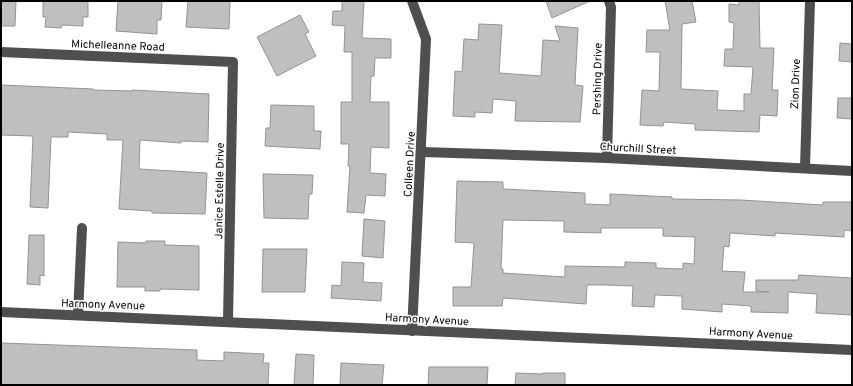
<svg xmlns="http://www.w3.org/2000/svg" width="853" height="386" font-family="Overpass,sans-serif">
<rect width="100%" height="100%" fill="#fff"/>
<g fill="#bfbfbf" stroke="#939393" fill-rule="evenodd">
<polygon points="1,1 16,1 15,26 1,26"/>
<polygon points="43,1 88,1 88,17 83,17 83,26 62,25 61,28 45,27 46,17 43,17"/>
<polygon points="118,1 162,1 161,20 157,20 157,34 116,31"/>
<polygon points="188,1 230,1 229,29 186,27"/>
<polygon points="342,1 364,1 362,38 391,39 391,58 375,58 374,76 371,76 370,102 389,102 389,148 371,147 370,173 386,174 385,196 366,195 364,213 347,212 350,166 348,166 349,144 341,144 341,102 352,102 352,52 344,52 345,26 332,25 333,11 342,11"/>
<polygon points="546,1 590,1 552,18"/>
<polygon points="665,1 692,1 696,22 682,24 681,89 718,91 717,110 744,111 744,94 751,94 753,67 724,66 725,49 733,49 734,23 729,22 729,4 739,5 739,1 759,1 760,48 774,48 772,90 778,90 777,116 760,115 759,132 695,130 695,124 664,122 663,126 640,125 642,90 659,91 660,52 646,52 647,30 670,30"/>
<polygon points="300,15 309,32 305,34 316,56 277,76 257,37"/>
<polygon points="479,24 502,25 499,73 541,76 543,40 560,41 555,26 578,28 575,85 583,86 580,122 515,121 516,101 493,99 492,113 475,112 475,117 453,116 455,71 462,72 464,39 478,40"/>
<polygon points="840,43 852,44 852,62 839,61"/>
<polygon points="1,85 93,89 93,90 132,91 132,90 209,94 208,142 181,141 181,143 140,140 139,169 207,173 205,214 152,213 152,211 119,209 123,140 107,140 107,134 68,132 68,137 51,137 48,208 30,207 33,136 1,135"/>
<polygon points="838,98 852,98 852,119 837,118"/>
<polygon points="271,105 314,106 314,131 321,131 320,149 265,146 266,128 270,128"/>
<polygon points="263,174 313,175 312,194 309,194 308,219 264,218"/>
<path d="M 457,181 L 503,182 L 503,189 L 585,193 L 585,204 L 610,205 L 610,194 L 672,197 L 672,199 L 741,200 L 823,205 L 823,202 L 852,202 L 852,231 L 844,230 L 844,237 L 775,233 L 775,236 L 730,233 L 729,247 L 724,246 L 722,271 L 745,272 L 743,292 L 769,292 L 756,291 L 756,280 L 798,280 L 799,275 L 852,278 L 852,315 L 816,313 L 817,294 L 788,292 L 788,313 L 751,312 L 751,306 L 722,304 L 722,312 L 682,309 L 682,296 L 655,295 L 654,307 L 632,306 L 633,286 L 605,285 L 587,285 L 586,304 L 503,298 L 502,306 L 453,306 L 453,287 L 471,287 L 474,243 L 455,242 ZM 503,220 L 564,221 L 564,232 L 601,233 L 601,228 L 663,228 L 663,236 L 695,237 L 694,264 L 683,263 L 683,269 L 656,268 L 656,263 L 625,262 L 625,267 L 565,266 L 565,277 L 503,273 L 503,269 L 501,269 Z"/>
<polygon points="364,219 385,221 383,258 362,256"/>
<polygon points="29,235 44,235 44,276 40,275 40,285 27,284"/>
<polygon points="146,241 165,241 165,245 199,246 199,290 160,289 160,291 145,291 145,287 117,287 118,242 146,243"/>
<polygon points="263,249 307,249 305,292 262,292"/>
<polygon points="342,262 364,263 363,282 382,283 381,301 331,298 332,285 341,286"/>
<polygon points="1,343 197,350 197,360 224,361 224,352 264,354 263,363 269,363 268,385 1,385"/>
<polygon points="296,354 314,355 313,385 294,385"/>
<polygon points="341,363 384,365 382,385 340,385"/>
<polygon points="429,367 488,367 487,385 428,385"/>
<polygon points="516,373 543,374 543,373 565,373 565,385 515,385"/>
</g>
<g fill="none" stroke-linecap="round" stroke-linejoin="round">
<g stroke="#4f4f4f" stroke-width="10">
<polyline points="1,52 233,62 228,321"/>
<polyline points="422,152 607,158 852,171"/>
<polyline points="607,158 611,7 609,1"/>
<polyline points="805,168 810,1"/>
<polyline points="1,312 852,350"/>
<polyline points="78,315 82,228"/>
<polyline points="412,331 426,39 412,1"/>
</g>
</g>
<g text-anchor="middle" stroke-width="3" stroke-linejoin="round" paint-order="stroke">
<g font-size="11" fill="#000" stroke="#fff">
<text transform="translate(118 45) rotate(2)" y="4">Michelleanne Road</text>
<text transform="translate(597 79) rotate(-89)" y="4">Pershing Drive</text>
<text transform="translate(795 84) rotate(-88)" y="4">Zion Drive</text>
<text transform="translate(638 148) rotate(3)" y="4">Churchill Street</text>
<text transform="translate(409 164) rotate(-87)" y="4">Colleen Drive</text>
<text transform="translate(219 191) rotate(-89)" y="4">Janice Estelle Drive</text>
<text transform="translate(103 304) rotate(2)" y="4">Harmony Avenue</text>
<text transform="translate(427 319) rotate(3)" y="4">Harmony Avenue</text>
<text transform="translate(751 333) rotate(3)" y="4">Harmony Avenue</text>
</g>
</g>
<rect width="853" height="386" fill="none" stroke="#000000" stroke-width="4"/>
</svg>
